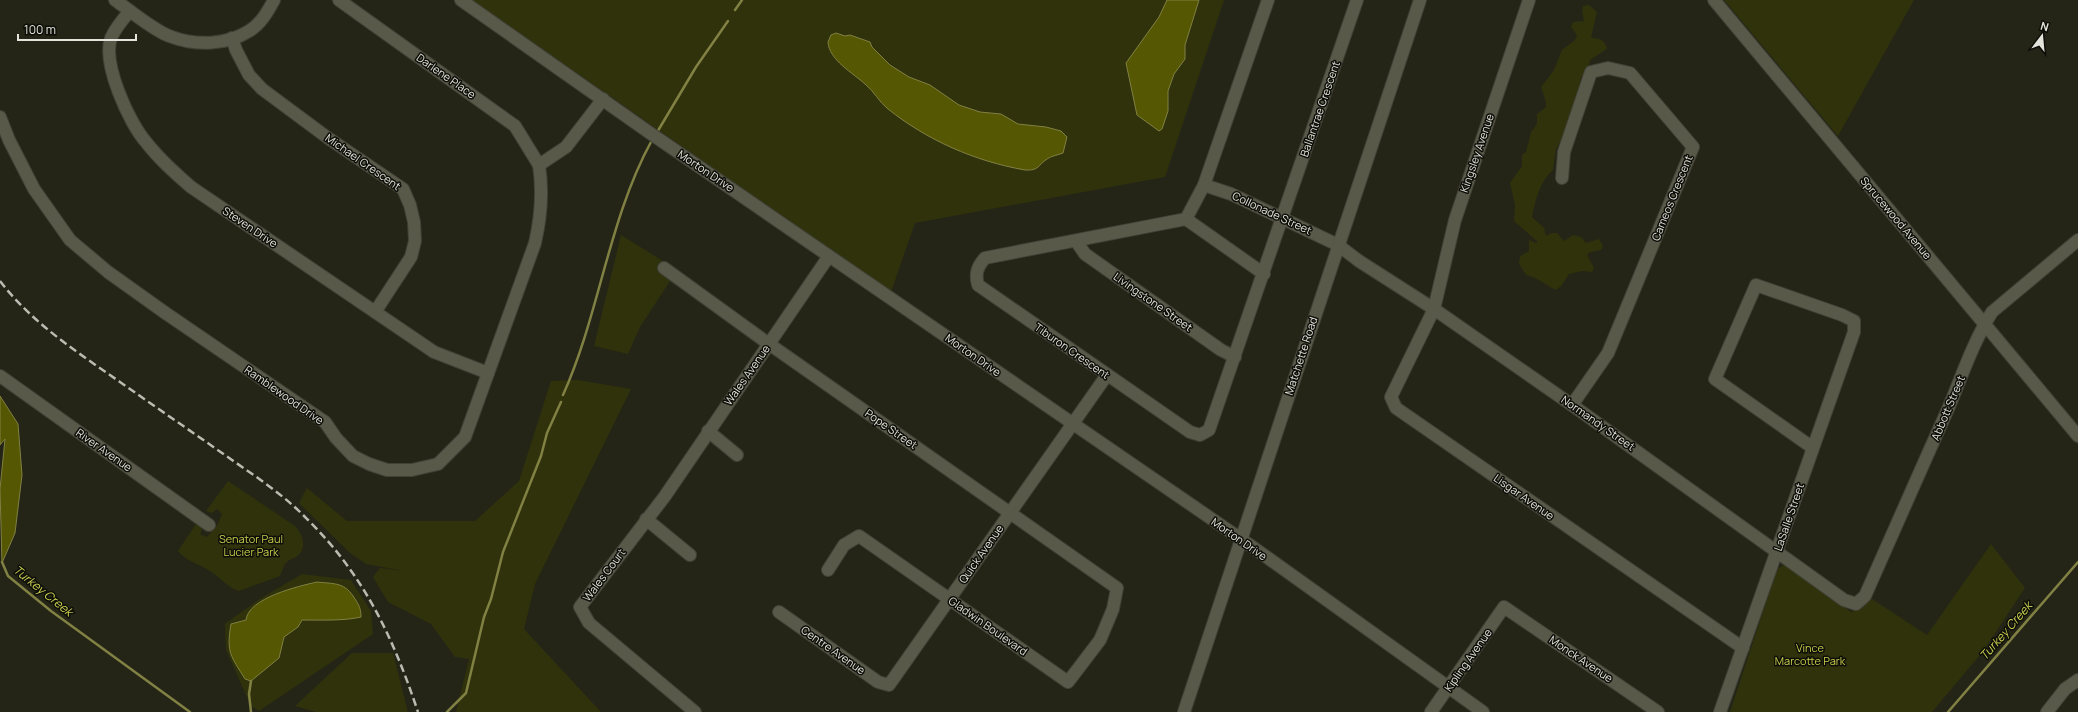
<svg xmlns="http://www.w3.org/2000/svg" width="2078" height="712" font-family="Manrope,sans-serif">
<rect width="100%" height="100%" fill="#242517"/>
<g fill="#30320c">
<polygon points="472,0 1224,0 1165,177 915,223 891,292"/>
<polygon points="1724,0 1914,0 1838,136"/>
<path d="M 1589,5 L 1597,12 L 1591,38 C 1600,38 1605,40 1607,49 L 1590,60 L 1586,76 L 1581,77 L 1577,99 L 1572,108 L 1564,135 L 1556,149 L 1553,170 C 1540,181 1535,201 1532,217 L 1544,228 L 1546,236 L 1551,233 L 1557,233 L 1564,241 L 1573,235 L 1581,237 L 1586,243 L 1599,239 L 1603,246 L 1601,250 L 1590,252 L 1587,255 L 1594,268 L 1592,272 L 1582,271 L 1569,274 L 1562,285 L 1556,290 C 1545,285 1537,277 1526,275 L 1519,264 L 1520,256 L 1529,251 L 1529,240 L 1536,243 L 1538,242 L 1514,221 L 1515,205 L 1510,183 L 1522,166 L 1522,155 L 1526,152 L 1531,132 L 1537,124 L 1537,114 L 1546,107 L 1546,102 L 1541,87 L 1554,70 L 1562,50 L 1575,40 L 1577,35 L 1571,27 L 1573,22 L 1584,21 L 1582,11 L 1583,6 Z"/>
<polygon points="621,235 666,263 660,273 670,281 640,327 628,354 594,346"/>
<polygon points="578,380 631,389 535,584 524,629 601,712 456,712 469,659 455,657 431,624 388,602 373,577 380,568 404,571 366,564 350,553 299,503 307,488 347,521 475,521 519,481 551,381"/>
<path d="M 228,481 L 295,526 C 303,534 308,549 296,557 C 292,559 288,560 285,564 C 283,567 282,572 280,576 L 239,591 C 228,588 220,577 210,571 C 201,565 184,560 178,551 L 198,521 L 202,530 L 200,534 L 207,537 L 218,524 L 222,514 L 217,509 L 212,513 L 206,511 Z"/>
<polygon points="1991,544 2025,588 1984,650 1932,712 1730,712 1777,569 1786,564 1851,612 1860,609 1872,599 1927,635"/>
<polygon points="302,574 351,580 371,611 373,634 259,711 251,706 226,650 225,624 258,600"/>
<polygon points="352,653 393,653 408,712 316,712 295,706"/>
</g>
<g fill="#555702" stroke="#808143">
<polygon points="1167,0 1199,0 1185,45 1185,59 1174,74 1168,91 1168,111 1162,129 1159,131 1137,115 1126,63 1159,17"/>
<path d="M 836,33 L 845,36 L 850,35 L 870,42 L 872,47 L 890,65 L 909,77 L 930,85 L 959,105 L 980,112 L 1001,114 L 1018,124 L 1046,127 L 1061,131 L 1067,137 L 1063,153 C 1058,155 1051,156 1047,159 C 1038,165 1039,171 1025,170 C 974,161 927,140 888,109 C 879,102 874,91 865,84 C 853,73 829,60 828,42 L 831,35 Z"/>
<polygon points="0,396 18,424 22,475 15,533 2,563 0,489 5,439 0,445"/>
<path d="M 317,582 C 335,584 345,582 355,599 C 359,605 361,609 361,617 C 345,621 319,620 302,620 L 298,627 L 284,637 L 279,658 L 251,681 L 245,679 C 231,656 226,653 231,624 L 246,620 C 248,598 299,586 317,582 Z"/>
</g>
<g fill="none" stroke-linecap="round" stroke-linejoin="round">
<g stroke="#808143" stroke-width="2.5">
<polyline points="735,10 742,0"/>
<polyline points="656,134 696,67 728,21"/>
<path d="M 563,395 C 600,313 608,220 652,140"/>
<polyline points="2,562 8,576 51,611 190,712"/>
<polyline points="251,681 249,694 251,712"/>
<polyline points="447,712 466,693 484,617 491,599 503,552 541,456 547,433 561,402"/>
<polyline points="1948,712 2078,562"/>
</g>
<g stroke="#414137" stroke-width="14">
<g id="minor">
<path d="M 115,0 C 128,9 157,33 172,37 C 196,46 227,45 249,31 C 261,24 268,11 274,0"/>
<polyline points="339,0 515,126 539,165"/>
<polyline points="461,0 650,133 1254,548 1483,712"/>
<path d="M 1268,0 L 1204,185 L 1186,219 L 985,258 C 977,267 975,274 978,285 L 1190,432 L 1200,435 L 1209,430 L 1357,0"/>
<polyline points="1529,0 1455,220 1434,309 1391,397 1396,408 1743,648"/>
<polyline points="1714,0 2078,436"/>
<path d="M 130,11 C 123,19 115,29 111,38 C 102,63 129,123 146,142 C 159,159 175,173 191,187 L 434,352 L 488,373"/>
<polyline points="232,38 236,50 249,75 262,89 328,138 403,189 410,205 414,222 415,241 411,257 375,312"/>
<path d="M 0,117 L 9,140 L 34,189 L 70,240 L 108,272 L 164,312 L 325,422 L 336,438 L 353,456 L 369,464 L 387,470 L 412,470 L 438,464 L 465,437 L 535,243 C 541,217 543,191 539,165 L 566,147 L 603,99"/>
<polyline points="1562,178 1564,152 1591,72 1608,68 1630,73 1693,147 1608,353 1572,405"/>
<path d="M 1204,185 L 1231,194 L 1338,245 L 1359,261 L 1434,309 L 1572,405 L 1844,600 L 1856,604 L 1865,596 C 1893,533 1920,471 1948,409 C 1962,376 1973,342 1992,312 L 2078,240"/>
<polyline points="1186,219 1264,274"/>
<polyline points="1076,241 1085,254 1221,350 1235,357"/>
<polyline points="664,268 762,339 1117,588 1113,609 1100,640 1068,682 859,536 844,545 828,570"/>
<polyline points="0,376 209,525"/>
<polyline points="708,431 737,455"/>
<polyline points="646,519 690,555"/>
<polyline points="779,612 878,682 889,685 1107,375"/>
<polyline points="695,712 589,623 580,607 665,496 829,256"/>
<polyline points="1184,712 1420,0"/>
<polyline points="1431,712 1504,607 1658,712"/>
<polyline points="1720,712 1854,332 1854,321 1842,315 1756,285 1715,379 1813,448"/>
<polyline points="2047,712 2065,689 2078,680"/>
</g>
</g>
<use href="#minor" stroke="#585949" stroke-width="12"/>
<path stroke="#babbb1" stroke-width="2.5" stroke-dasharray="8 4" stroke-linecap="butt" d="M 0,281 C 32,323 77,352 120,382 C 157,408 195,434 232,460 C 258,478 285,496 307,519 C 364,575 393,637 418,712"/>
</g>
<g text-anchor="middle" stroke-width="3" stroke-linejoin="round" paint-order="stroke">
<g font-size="11" fill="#e3e4db" stroke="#0d0e08">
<text transform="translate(446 76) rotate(35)" y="4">Darlene Place</text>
<text transform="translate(1320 109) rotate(-71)" y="4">Ballantrae Crescent</text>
<text transform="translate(1477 153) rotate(-71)" y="4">Kingsley Avenue</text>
<text transform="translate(363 162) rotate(35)" y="4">Michael Crescent</text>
<text transform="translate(706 171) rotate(34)" y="4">Morton Drive</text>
<text transform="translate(1672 198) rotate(-68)" y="4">Cameos Crescent</text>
<text transform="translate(1272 213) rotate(25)" y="4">Collonade Street</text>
<text transform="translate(1896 218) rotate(50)" y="4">Sprucewood Avenue</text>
<text transform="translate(250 227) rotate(34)" y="4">Steven Drive</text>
<text transform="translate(1153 302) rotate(35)" y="4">Livingstone Street</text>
<text transform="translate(1072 351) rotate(35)" y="4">Tiburon Crescent</text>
<text transform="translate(973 355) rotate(35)" y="4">Morton Drive</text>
<text transform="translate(1301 356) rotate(-72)" y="4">Matchette Road</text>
<text transform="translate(747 375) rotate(-55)" y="4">Wales Avenue</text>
<text transform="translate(284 395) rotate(35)" y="4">Ramblewood Drive</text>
<text transform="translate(1948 408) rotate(-67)" y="4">Abbott Street</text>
<text transform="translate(1598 423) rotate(35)" y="4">Normandy Street</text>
<text transform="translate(891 429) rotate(35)" y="4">Pope Street</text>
<text transform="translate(104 450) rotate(35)" y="4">River Avenue</text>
<text transform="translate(1524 497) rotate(35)" y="4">Lisgar Avenue</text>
<text transform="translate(1789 517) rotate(-71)" y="4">LaSalle Street</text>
<text transform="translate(1239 539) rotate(35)" y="4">Morton Drive</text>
<text transform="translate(981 554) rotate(-55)" y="4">Quick Avenue</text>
<text transform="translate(604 575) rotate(-53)" y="4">Wales Court</text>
<text transform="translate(988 626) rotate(35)" y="4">Gladwin Boulevard</text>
<text transform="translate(833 650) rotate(35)" y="4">Centre Avenue</text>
<text transform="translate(1581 659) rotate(34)" y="4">Monck Avenue</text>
<text transform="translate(1468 660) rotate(-55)" y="4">Kipling Avenue</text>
</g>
<g font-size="11" fill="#c8cc4a" stroke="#0d0e08">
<text x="251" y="543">Senator Paul<tspan x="251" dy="13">Lucier Park</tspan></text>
<text x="1810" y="652">Vince<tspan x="1810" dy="13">Marcotte Park</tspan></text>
</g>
<g font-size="12" font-style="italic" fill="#ced352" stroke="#0d0e08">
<text transform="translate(43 591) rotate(39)" y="4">Turkey Creek</text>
<text transform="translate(2006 631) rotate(-49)" y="4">Turkey Creek</text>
</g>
</g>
<g transform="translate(2042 36) rotate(16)" stroke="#0d0e08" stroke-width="3" paint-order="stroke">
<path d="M0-3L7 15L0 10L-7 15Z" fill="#e3e4db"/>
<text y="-6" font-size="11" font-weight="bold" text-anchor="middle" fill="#e3e4db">N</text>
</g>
<path d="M18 34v6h118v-6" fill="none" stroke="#e3e4db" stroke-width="2"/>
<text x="24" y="34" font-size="12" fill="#e3e4db" stroke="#0d0e08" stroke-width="3" paint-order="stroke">100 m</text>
</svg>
